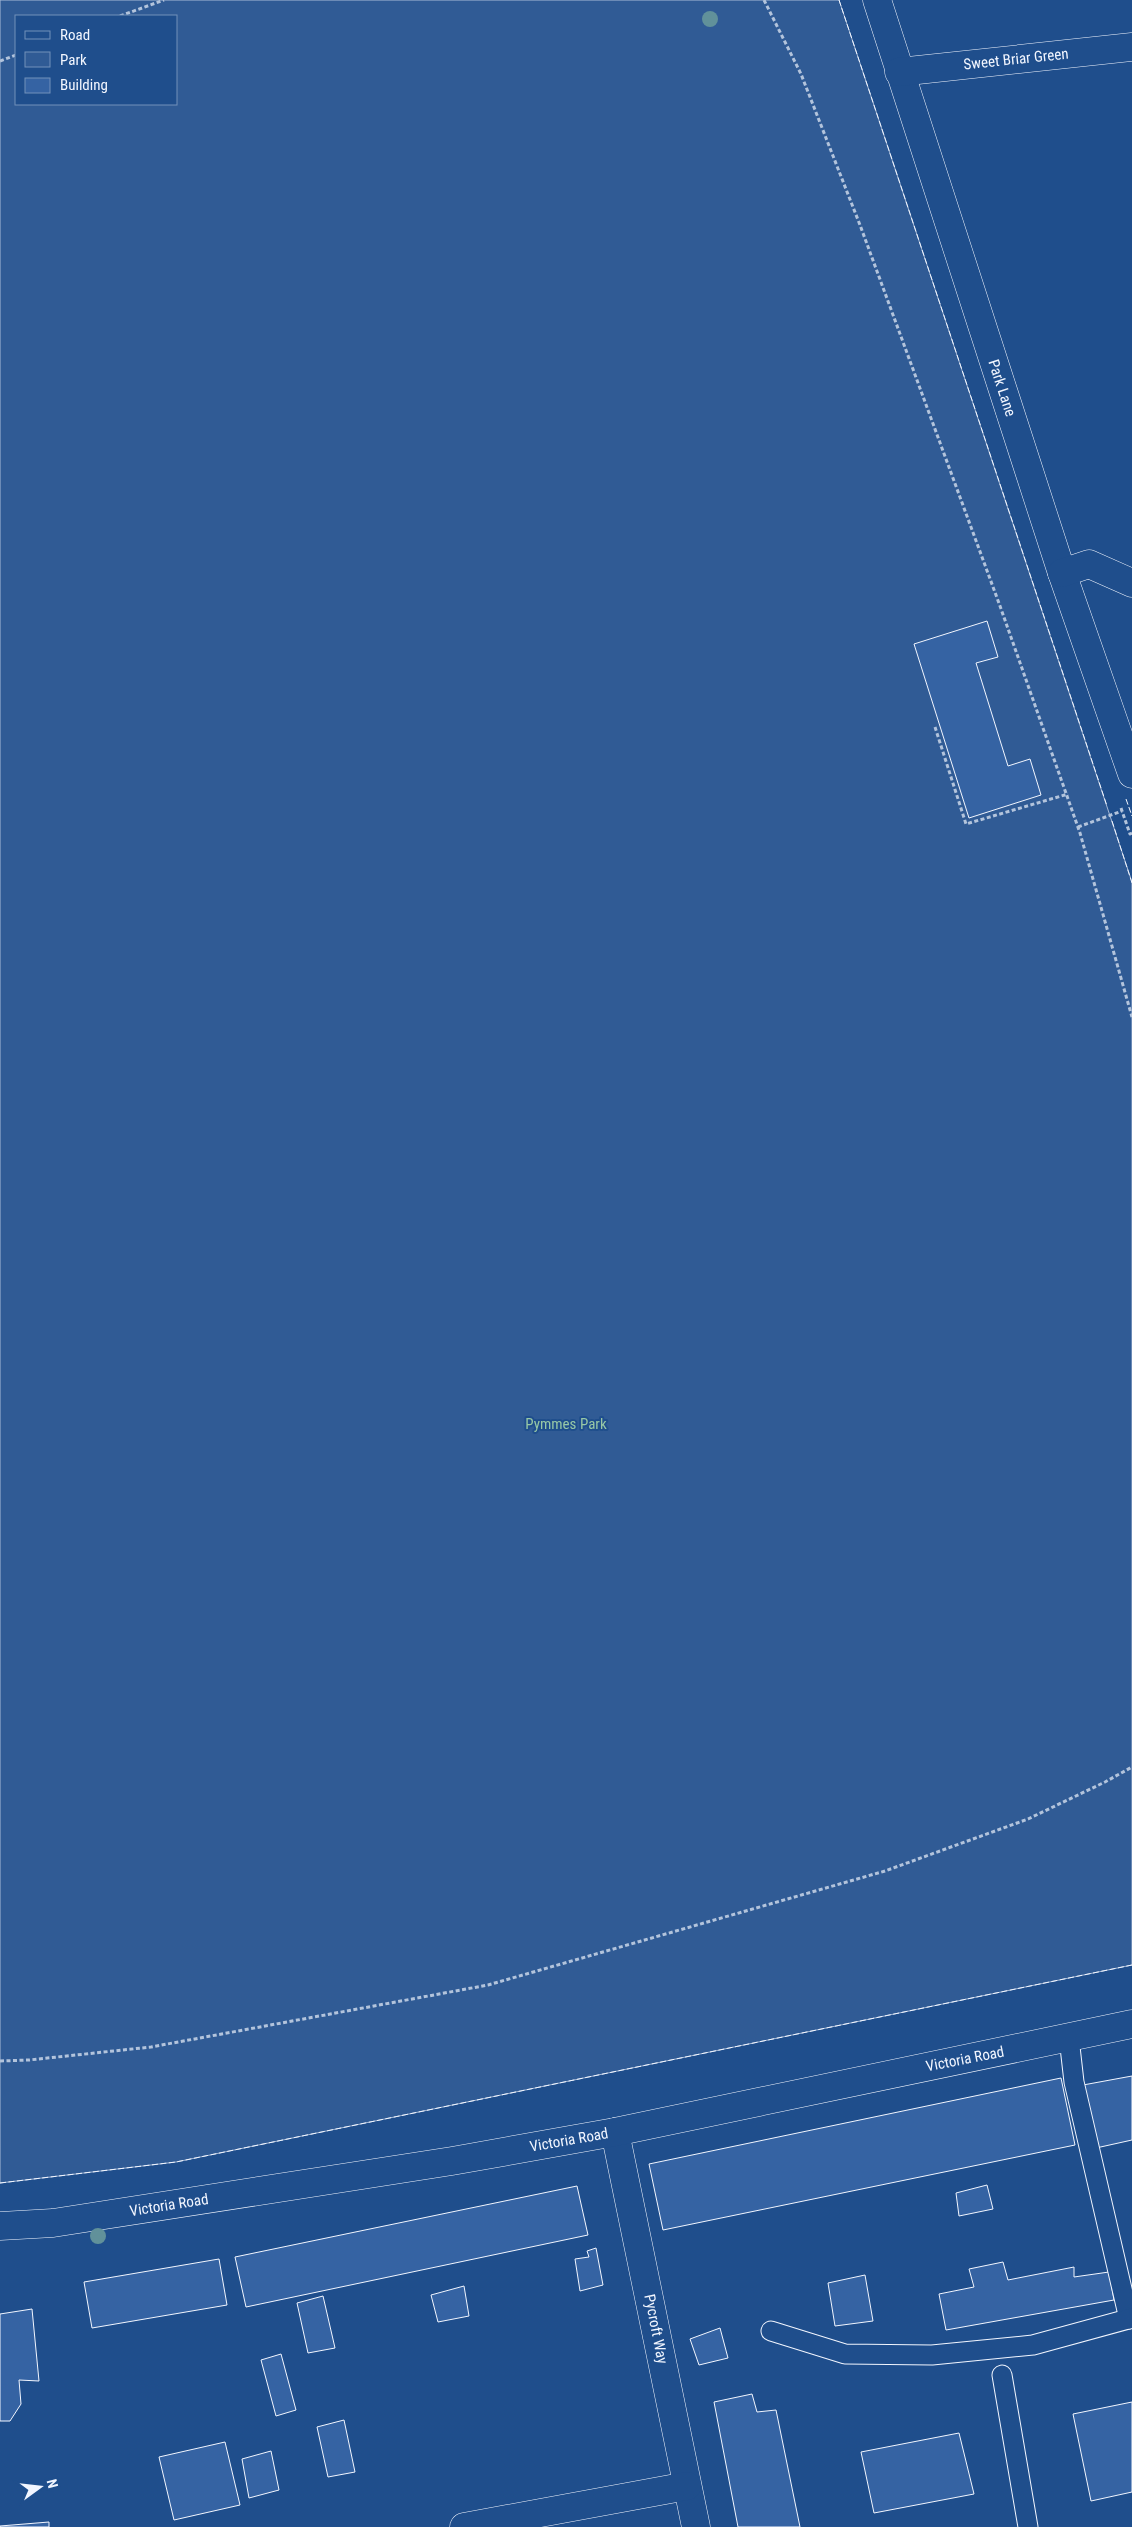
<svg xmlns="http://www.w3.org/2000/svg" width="1132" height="2527" font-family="'Roboto Condensed',sans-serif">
<rect width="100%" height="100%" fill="#1f4e8c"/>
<path fill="#305b95" stroke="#a8bbd7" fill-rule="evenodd" d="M 0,0 L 839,0 L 1132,882 L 1132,1965 L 176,2162 L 0,2183 ZM 16,16 L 176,16 L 176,104 L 16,104 Z"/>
<g fill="#3563a3" stroke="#f2f6ff">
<polygon points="987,621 998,657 976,663 1008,766 1030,759 1041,795 969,818 914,644"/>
<polygon points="1132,2076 1132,2140 1096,2148 1083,2085"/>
<polygon points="1061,2078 1075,2145 663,2230 649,2164"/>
<polygon points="987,2185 993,2209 959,2216 956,2193"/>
<polygon points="577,2186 588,2235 246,2307 235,2257"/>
<polygon points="596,2248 603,2285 580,2291 575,2259 589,2257 587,2251"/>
<polygon points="219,2259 227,2305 92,2328 84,2282"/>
<polygon points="1003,2262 1008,2280 1074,2267 1074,2277 1109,2272 1114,2300 946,2330 939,2294 974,2287 969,2269"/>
<polygon points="865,2275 873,2321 835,2326 828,2283"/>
<polygon points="464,2286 469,2316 438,2322 431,2295"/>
<polygon points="323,2296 335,2348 308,2353 297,2303"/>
<polygon points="32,2309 39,2381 19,2380 21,2404 10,2421 0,2421 0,2314"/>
<polygon points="720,2328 728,2358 699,2365 690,2339"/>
<polygon points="281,2354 296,2410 276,2416 261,2360"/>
<polygon points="752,2394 757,2412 776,2410 800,2527 738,2527 714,2402"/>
<polygon points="1132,2402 1132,2492 1091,2501 1073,2414"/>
<polygon points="344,2420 355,2472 328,2477 317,2427"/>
<polygon points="959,2433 974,2494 874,2513 861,2452"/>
<polygon points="225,2442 240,2505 174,2520 159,2457"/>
<polygon points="271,2451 279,2490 249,2498 242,2459"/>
<polygon points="49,2522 49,2527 0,2527 0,2526"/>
</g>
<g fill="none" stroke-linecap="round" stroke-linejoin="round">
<g stroke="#f2f6ff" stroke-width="21">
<g id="lane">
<polyline points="1069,2038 1074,2082 1129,2319"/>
<polyline points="771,2331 845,2354 932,2355 1033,2345 1132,2318"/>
<polyline points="1002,2375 1028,2527"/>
</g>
</g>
<g stroke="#f2f6ff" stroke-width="29">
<g id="street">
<polyline points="877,0 1062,573 1132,774"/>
<polyline points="899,72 1132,47"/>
<polyline points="1062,573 1089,564 1132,583"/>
<polyline points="615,2132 696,2527"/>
<polyline points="464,2527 687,2486"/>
</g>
</g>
<g stroke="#f2f6ff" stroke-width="29">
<polyline id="secondary" points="0,2226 53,2223 452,2161 615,2132 1132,2024"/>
</g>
<g stroke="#b3c4dc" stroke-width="3" stroke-dasharray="4 2.5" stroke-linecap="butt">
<polyline points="764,0 801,74 860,225 1000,606 1080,833 1132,1017"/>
<polyline points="120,16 164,0"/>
<polyline points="0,61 16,55"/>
<polyline points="935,727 966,824 1068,794"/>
<polyline points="1121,808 1130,834 1132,833"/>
<polyline points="1078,827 1122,811"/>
<polyline points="0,2061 29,2060 151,2047 488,1985 885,1871 1028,1819 1105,1782 1132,1767"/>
</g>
<use href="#lane" stroke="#1f4e8c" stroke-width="19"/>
<use href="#street" stroke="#1f4e8c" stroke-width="28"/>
<use href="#secondary" stroke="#1f4e8c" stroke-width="28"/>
<g stroke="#f2f6ff" stroke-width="1" stroke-dasharray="6 2.5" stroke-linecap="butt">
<polyline points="839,0 1107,806"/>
<polyline points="1126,799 1132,816"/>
<polyline points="1112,821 1132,883"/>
<polyline points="0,2183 176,2162 1132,1965"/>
</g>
</g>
<g fill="#61919a">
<circle cx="710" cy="19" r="8"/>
<circle cx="98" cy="2236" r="8"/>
</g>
<g text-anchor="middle" stroke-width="4" stroke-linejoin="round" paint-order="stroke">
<g font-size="15" fill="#f2f6ff" stroke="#1f4e8c">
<text transform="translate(1016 59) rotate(-6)" y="5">Sweet Briar Green</text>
<text transform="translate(1002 388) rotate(72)" y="5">Park Lane</text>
<text transform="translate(965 2059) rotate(-11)" y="5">Victoria Road</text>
<text transform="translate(569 2140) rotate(-10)" y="5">Victoria Road</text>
<text transform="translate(169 2205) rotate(-9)" y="5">Victoria Road</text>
<text transform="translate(656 2329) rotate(79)" y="5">Pycroft Way</text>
</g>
<g font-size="15" fill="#97c8a6" stroke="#1f4e8c">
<text x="566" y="1429">Pymmes Park</text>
</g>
</g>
<rect x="15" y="15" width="162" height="90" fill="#1f4e8c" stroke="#7391ba"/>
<rect x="25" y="31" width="25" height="8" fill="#1f4e8c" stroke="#7391ba"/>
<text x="60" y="40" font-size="15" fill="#f2f6ff">Road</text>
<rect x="25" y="52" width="25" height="15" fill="#305b95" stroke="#7391ba"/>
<text x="60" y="65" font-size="15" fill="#f2f6ff">Park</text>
<rect x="25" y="78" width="25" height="15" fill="#3563a3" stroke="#7391ba"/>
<text x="60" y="90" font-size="15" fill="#f2f6ff">Building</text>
<g transform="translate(40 2487) rotate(75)" stroke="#1f4e8c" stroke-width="4" paint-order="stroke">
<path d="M0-4L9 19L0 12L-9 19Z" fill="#f2f6ff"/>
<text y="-8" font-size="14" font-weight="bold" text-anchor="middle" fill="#f2f6ff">N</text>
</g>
</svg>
